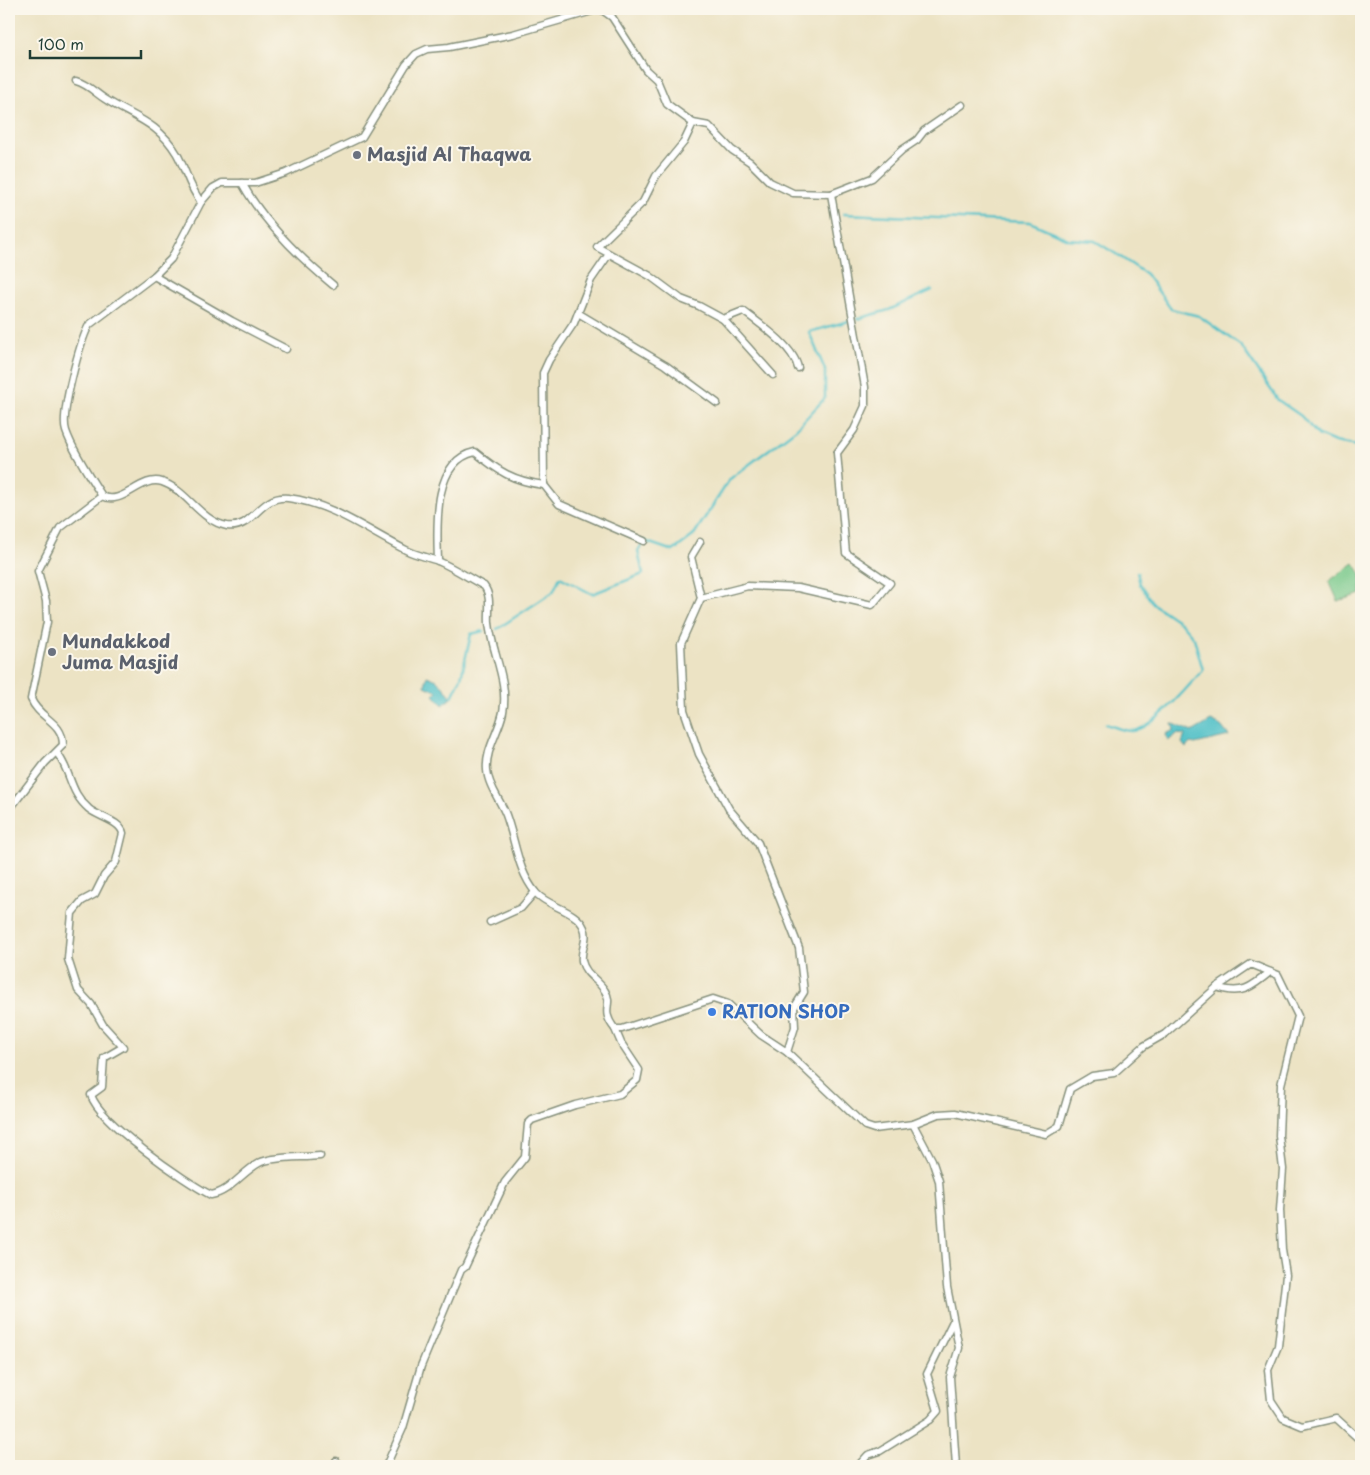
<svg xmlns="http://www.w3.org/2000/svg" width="1370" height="1475" font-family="'Playpen Sans',sans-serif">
<rect width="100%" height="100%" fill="#fbf7ec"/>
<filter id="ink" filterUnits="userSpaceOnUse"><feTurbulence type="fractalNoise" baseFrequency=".02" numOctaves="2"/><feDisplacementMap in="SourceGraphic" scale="10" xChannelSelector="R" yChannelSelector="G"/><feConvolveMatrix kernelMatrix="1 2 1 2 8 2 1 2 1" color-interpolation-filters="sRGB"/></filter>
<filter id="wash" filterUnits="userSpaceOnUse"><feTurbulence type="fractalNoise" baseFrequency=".0096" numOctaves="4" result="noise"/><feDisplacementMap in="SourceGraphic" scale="20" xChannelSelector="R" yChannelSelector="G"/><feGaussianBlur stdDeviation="1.12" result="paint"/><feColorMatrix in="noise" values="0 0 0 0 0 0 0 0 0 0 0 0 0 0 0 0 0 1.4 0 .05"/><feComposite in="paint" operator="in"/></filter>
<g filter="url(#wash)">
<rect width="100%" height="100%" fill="#ece3c4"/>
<polygon fill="#77c889" stroke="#4b825e" points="1354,563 1361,574 1361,594 1338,601 1329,581"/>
<g fill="#53c1c8" stroke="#397f7e">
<polygon points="427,676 437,680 452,697 443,705 434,695 438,692 425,686"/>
<polygon points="1211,721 1221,726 1229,736 1195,744 1190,743 1186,748 1182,743 1185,735 1177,734 1168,741 1166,734 1174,730 1172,723 1192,732"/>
</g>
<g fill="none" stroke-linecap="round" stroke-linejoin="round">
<g stroke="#53c1c8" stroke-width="2.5">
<polyline points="844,214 1030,222 1068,239 1095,241 1116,254 1146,274 1171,309 1199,316 1241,346 1278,400 1301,416 1318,435 1335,442 1357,446"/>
<polyline points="857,319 889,310 932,290"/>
<polyline points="497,629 553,592 560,577 592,594 643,574 638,551 644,541 673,551 693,536 730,479 796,429 825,398 825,370 809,332 849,321"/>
<polyline points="452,697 461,678 471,634 484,631"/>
<path d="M 1105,724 C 1113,726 1124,731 1132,731 C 1154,729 1188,686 1203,670 L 1194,638 L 1181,623 L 1153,604 L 1140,584 L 1137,572"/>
</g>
</g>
</g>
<g filter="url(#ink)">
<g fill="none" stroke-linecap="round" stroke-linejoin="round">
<g stroke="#86907c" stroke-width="9">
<g id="minor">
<polyline points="601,9 612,17 646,70 657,80 667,104 693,123 709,126 732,150 750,162 770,182 793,193 831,194 865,387 865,406 854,430 837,453 846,553 890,583 872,605 798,588 748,586 701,598 681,643 684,710 699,754 729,809 758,843 799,948 804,992 794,1008 795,1027 787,1052"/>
<path d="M 76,81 C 89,85 94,92 105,99 C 133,117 158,122 177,154 C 186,170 189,187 201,202"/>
<path d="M 693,123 L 684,142 L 656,176 L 643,202 L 597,247 L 650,276 L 681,299 L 699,306 L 723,319 L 743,311 C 760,324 794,347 798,368"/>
<path d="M 242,183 C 264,223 298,256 333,285"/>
<polyline points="831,194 872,178 902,150 917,140 924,131 962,105"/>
<polyline points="609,254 591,280 574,323 549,360 543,373 544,485 559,504 644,541"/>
<polyline points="154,276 232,321 286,349"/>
<polyline points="578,313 665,365 717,403"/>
<polyline points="723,319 773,375"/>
<path d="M 102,496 C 122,507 141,475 162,482 C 187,490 200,521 227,526 C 254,530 258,495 288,498 C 331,503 368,531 406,550 C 416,555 427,557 438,561 C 454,568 469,578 484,586 C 492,596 488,612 489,623 C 492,653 509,682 503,712 C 499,732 485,750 487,770 C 488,786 501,801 506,815 C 516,842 517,870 536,893 C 548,907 577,910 584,928 C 589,939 580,950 582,961 C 585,975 598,979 605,991 C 614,1005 599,1009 615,1029 L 622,1029 L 713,999 L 728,1004 L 761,1035 L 787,1052 L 865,1126 L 874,1129 L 913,1124 L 932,1160 L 939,1181 L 947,1287 L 959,1348 L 950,1377 L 956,1466"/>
<polyline points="700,542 691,557 701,598"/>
<path d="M 438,561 C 437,527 432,461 475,452 C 498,471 513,481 544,485"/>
<path d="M 57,753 C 72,773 69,792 89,809 C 99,817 120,821 123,833 L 116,862 L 104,876 L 95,894 L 82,901 L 72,913 L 68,959 L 78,990 L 91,1004 L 103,1025 L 123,1047 L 104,1058 L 102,1087 L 91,1095 C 100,1123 184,1181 211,1195 C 230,1192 242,1172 259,1163 C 273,1156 303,1158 320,1156"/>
<path d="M 9,810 L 45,763 L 63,745 C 63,721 39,719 31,699 L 47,622 L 46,601 L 38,571 L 60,528 L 102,496 C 91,479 72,449 66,431 C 60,414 80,342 89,325 L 154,276 L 171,259 L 201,202 L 213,188 L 222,183 L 255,183 L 286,173 L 362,137 L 406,65 L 416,54 L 427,49 L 449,47 L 513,34 L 599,9"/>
<polyline points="490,922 521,908 535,892"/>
<path d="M 1217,987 C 1241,996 1252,987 1270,972"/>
<polyline points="913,1124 938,1114 955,1113 1046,1134 1059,1126 1070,1089 1092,1076 1114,1073 1144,1046 1165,1034 1217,987 1251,964 1278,975 1298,1016 1281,1085 1279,1136 1283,1169 1280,1210 1282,1250 1286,1275 1278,1346 1268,1370 1271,1400 1283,1418 1302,1426 1336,1418 1361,1441"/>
<polyline points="334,1466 336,1461"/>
<polyline points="386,1466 403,1428 421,1366 461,1270 465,1267 505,1182 525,1157 528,1124 532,1120 575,1105 620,1094 637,1080 639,1070 621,1043 615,1029"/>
<polyline points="858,1466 868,1455 880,1451 930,1420 938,1411 927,1374 953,1321"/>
</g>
</g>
<use href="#minor" stroke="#fff" stroke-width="6"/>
</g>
</g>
<g fill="#6b7280" stroke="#fbf7ec" stroke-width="2">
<circle cx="357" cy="155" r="5"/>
<circle cx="52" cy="652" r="5"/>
</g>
<circle fill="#3f7fe0" stroke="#fbf7ec" stroke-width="2" cx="712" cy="1012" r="5"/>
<g text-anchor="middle" stroke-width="4" stroke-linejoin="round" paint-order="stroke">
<g font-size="18" font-weight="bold" fill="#5b616d" stroke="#fbf7ec" text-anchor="start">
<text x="367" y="161">Masjid Al Thaqwa</text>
<text x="62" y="648">Mundakkod<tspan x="62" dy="21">Juma Masjid</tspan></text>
</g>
<g font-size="18" font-weight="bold" fill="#366cbe" stroke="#fbf7ec" text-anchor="start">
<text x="722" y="1018">RATION SHOP</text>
</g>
</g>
<rect width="1370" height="1475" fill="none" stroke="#fbf7ec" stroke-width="30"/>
<path d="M30 50v8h111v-8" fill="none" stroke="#1f3d34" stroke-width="2.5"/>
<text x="38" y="50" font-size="15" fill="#1f3d34" stroke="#fbf7ec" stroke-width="4" paint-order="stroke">100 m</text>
</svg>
